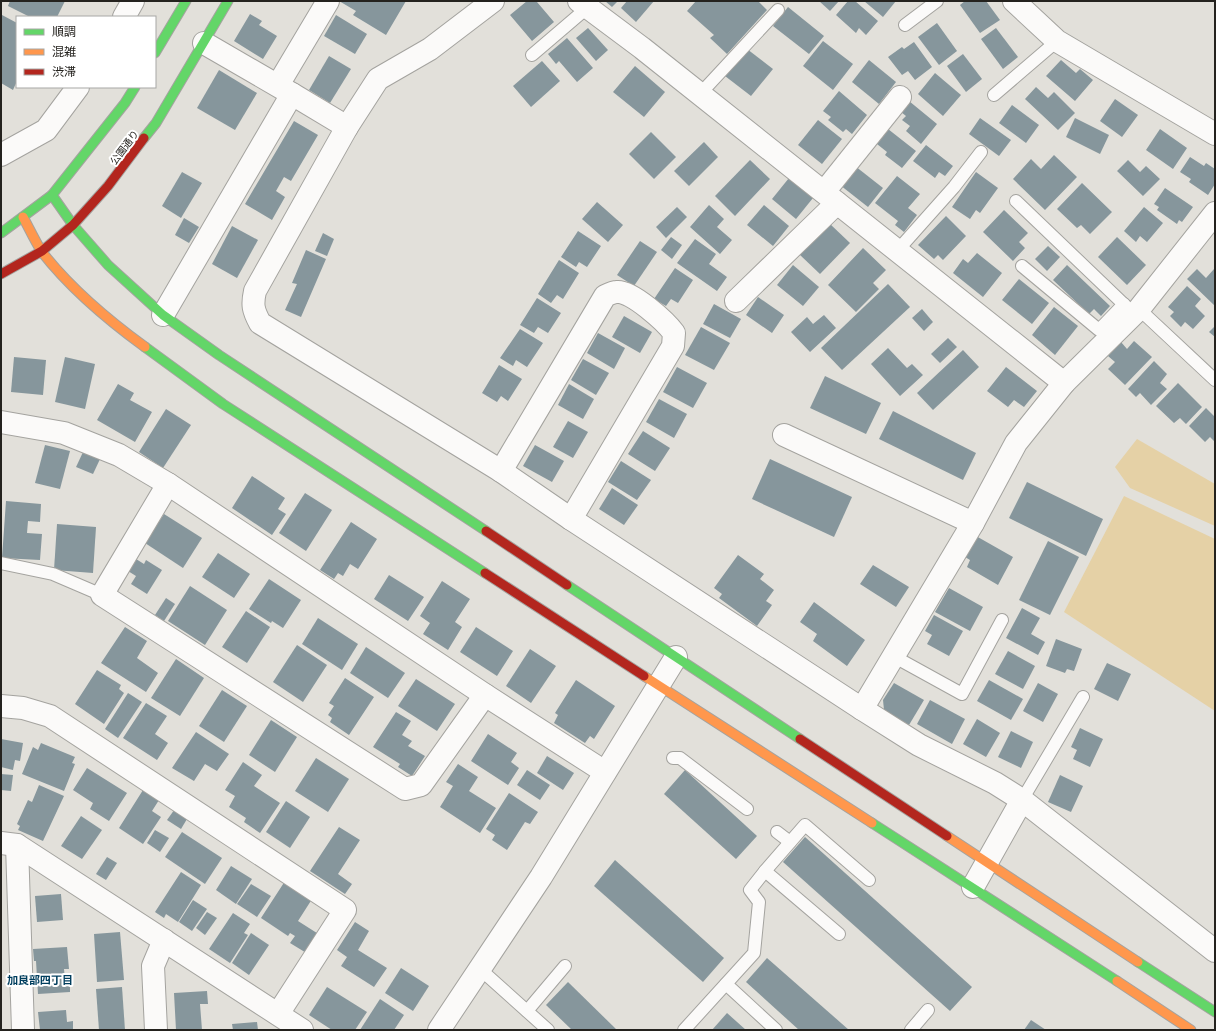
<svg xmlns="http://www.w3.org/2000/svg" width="1216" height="1031" font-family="Barlow,'Noto Sans JP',sans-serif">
<rect width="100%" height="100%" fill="#e2e0da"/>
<g fill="#e5d1a6">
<polygon points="1137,439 1215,484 1215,526 1130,488 1115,467"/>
<polygon points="1124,496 1215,539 1215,711 1064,612"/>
</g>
<g fill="#86969c">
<polygon points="10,1 65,1 57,17 30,17 8,6"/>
<polygon points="339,1 406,1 386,35 353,15 356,11"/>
<polygon points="527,1 538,1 537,2 554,22 532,41 510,15"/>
<polygon points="605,1 618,1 612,7"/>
<polygon points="627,1 654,1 636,22 621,8"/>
<polygon points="696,1 758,1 767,10 727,54 710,38 714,35 687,11"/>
<polygon points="819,1 839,1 830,11"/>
<polygon points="848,1 855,1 878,21 866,35 859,28 856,33 836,15"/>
<polygon points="864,1 896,1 883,17"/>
<polygon points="965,1 986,1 1000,20 980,33 960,5"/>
<polygon points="788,7 824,36 809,54 773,26"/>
<polygon points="250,14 262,21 259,25 277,36 263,59 234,41"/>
<polygon points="2,15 17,23 17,81 13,90 1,83 1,17"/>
<polygon points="336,15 367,34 355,54 324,36"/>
<polygon points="937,23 957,51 939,65 918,37"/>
<polygon points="588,28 608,50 596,61 576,38"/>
<polygon points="996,28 1018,57 1003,69 981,39"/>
<polygon points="567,38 593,68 577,82 559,61 556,64 548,54"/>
<polygon points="823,41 853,64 833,90 803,66"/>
<polygon points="914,42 932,67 915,80 908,71 902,75 888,57 902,47 904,49"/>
<polygon points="747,49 773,69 751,96 725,76"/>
<polygon points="963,54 982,79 966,92 947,66"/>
<polygon points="329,56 351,69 330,103 309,90"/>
<polygon points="869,60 896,82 879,104 852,82"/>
<polygon points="1061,60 1076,73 1080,69 1093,80 1075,101 1046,76"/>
<polygon points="542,61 560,81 531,107 513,86"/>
<polygon points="635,66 665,92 644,117 613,92"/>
<polygon points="219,70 257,93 235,130 197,108"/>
<polygon points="935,73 961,95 943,116 918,94"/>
<polygon points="1036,87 1048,98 1054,92 1075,113 1058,130 1025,99"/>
<polygon points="839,91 867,115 852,134 846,129 843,132 828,120 831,117 823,111"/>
<polygon points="1115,99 1138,115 1122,137 1100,121"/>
<polygon points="909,101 937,124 921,144 906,131 910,126 902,120 906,116 901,112"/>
<polygon points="1012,105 1039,125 1026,143 999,123"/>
<polygon points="980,118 1011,140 999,156 969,134"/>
<polygon points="1075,118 1109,135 1100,154 1066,137"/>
<polygon points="818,120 842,139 822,164 798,145"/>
<polygon points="294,121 318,135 291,181 284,177 276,191 285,197 272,220 245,204"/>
<polygon points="888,129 916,151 902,168 885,155 887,152 877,144"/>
<polygon points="1160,129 1187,148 1173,169 1146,150"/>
<polygon points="651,132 676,157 654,179 629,154"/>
<polygon points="704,142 718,157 689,186 674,171"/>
<polygon points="926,145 953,166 945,176 939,172 935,178 913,161"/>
<polygon points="1054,155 1077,177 1045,210 1013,179 1031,159 1041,169"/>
<polygon points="1190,157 1204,166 1206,163 1215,169 1215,184 1208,195 1189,182 1191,179 1180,172"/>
<polygon points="750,160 770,179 735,216 715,196"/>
<polygon points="1128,160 1140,172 1146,166 1160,179 1143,196 1117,171"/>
<polygon points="855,166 883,188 868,207 840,185"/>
<polygon points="182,172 202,183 181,218 162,206"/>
<polygon points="976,172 998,188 980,213 976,210 970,219 952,207"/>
<polygon points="897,176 920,194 908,208 917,215 904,232 895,225 898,221 875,203"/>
<polygon points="789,178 813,198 796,219 772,199"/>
<polygon points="1082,183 1112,212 1090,234 1081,225 1077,228 1057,209"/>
<polygon points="1165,188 1193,207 1182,222 1179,220 1177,224 1157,210 1159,207 1154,204"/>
<polygon points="597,202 623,225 608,242 582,219"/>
<polygon points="709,205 724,219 717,227 732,240 720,254 690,227"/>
<polygon points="764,205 789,226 773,246 747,225"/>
<polygon points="677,207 687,217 666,238 656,227"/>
<polygon points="1144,207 1163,223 1147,242 1140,236 1136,242 1124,231"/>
<polygon points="1004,210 1028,233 1019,242 1025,248 1013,261 983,232"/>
<polygon points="946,216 966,236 943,260 938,255 934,259 918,245"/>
<polygon points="184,218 199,227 189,243 175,235"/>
<polygon points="829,223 850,243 820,274 799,254"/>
<polygon points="232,226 258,240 237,278 212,264"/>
<polygon points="578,231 601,246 587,267 579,262 576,267 561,257"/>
<polygon points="323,233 334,239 327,256 315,251"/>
<polygon points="671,237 682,245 672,259 661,250"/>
<polygon points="1117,237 1146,265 1127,285 1098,257"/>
<polygon points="695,239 716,254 709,264 727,277 717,291 677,263"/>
<polygon points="640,241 657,252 634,286 617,275"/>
<polygon points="1048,246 1060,257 1047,271 1035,259"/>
<polygon points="863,248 886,270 873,283 879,289 856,312 828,285"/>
<polygon points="306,250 326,259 301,317 285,310 297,284 292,283"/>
<polygon points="977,253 1002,273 983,297 953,273 963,259 968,263"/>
<polygon points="559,260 579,273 563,299 557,295 551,303 538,294"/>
<polygon points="793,265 819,287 803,306 777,285"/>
<polygon points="1067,265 1110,306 1101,316 1094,309 1089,314 1053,280"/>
<polygon points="675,268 693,280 678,303 671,299 666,306 654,299"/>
<polygon points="1197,269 1206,278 1214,269 1215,270 1215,306 1187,279"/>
<polygon points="1019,279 1049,303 1032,324 1002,300"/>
<polygon points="888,284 910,307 842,370 821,348"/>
<polygon points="1187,286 1201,299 1195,306 1205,316 1193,329 1185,322 1181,327 1170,316 1174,312 1168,307"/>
<polygon points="758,297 784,315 772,333 746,315"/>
<polygon points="537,298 561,313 548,333 538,327 534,333 520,325"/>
<polygon points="714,304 741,319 730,338 703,324"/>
<polygon points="1054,307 1078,326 1055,355 1032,335"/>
<polygon points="922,309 933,322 924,331 912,318"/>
<polygon points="824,315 836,328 810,352 791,332 807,317 813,324"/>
<polygon points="624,316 652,332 640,353 612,337"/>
<polygon points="1215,326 1215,337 1209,332"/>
<polygon points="701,327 730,343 714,370 685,355"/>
<polygon points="520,329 543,343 527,367 516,360 513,366 500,358"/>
<polygon points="598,333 625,348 614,369 587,353"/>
<polygon points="948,338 957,347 940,363 931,354"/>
<polygon points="1134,341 1152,357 1125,385 1108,369 1115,362 1108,356 1121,342 1127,349"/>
<polygon points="888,348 907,368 912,364 923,375 900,396 871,364"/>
<polygon points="963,350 979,367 933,410 917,393"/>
<polygon points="14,357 46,360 43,395 11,392"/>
<polygon points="65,357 95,364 85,409 55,402"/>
<polygon points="583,359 609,373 596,395 571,380"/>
<polygon points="1154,361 1167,374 1160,383 1167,389 1151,405 1140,393 1136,397 1128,389"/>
<polygon points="499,365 522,379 508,401 501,396 497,402 482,393"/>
<polygon points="677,367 707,383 693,408 663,392"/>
<polygon points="1006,367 1037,391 1024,407 1014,400 1008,407 987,391"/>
<polygon points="825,376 881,403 866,434 810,408"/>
<polygon points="1178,383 1202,407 1186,424 1180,418 1174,423 1156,406"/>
<polygon points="118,384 134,393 130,400 152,412 135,442 97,420"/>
<polygon points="569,384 594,399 583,419 558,405"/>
<polygon points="659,399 687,414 674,438 646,422"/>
<polygon points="1206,408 1215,417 1215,442 1210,437 1205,442 1189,426"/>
<polygon points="166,409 191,425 163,468 139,452"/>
<polygon points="893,411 976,453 963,480 879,439"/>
<polygon points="568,421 588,432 573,458 553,447"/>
<polygon points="643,431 670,448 655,471 628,454"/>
<polygon points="45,445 70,451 60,489 35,483"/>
<polygon points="535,445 564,461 552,482 523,466"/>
<polygon points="84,450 101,457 93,474 76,467"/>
<polygon points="770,459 852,497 834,537 752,499"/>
<polygon points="621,461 651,480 637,500 608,482"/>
<polygon points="252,476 285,498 278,509 286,514 272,535 232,508"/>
<polygon points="1027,482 1103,519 1086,556 1009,518"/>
<polygon points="612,488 638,505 624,525 599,509"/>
<polygon points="305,493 332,510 306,551 279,533"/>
<polygon points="6,501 41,504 40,522 28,521 27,533 42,534 40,560 2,558"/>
<polygon points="164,514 202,538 183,568 145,543"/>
<polygon points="351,522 377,539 358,569 350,564 343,576 338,573 334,579 320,570"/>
<polygon points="57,524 96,527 93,573 54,570"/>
<polygon points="976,536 1013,557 998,585 967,567 970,560 965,557"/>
<polygon points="1048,541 1079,557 1050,615 1019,600"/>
<polygon points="218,553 250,574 234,598 202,577"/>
<polygon points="738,555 764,574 760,579 774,590 766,601 772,605 757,626 719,598 722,594 714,588"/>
<polygon points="136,559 144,564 146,560 162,570 147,594 131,584 136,576 128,571"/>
<polygon points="873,565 909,587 896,607 860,584"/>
<polygon points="389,575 424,597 408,621 374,599"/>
<polygon points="269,579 301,600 283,628 272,621 271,623 249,609"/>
<polygon points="442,581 470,599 455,622 462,627 448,650 423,634 430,623 420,616"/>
<polygon points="190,586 227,610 205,645 168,621"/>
<polygon points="949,588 983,607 970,631 935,612"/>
<polygon points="166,598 175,604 164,621 155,615"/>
<polygon points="814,602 865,640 847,666 813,641 817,634 800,622"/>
<polygon points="1022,608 1040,618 1031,634 1045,642 1038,655 1006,638"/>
<polygon points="246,611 270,627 247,663 222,647"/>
<polygon points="934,615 963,631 949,656 927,644 932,635 925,631"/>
<polygon points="318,618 358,644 342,670 302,644"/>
<polygon points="125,627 147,641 137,658 158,673 146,692 101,663"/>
<polygon points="476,627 513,651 497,676 460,652"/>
<polygon points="1056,639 1082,649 1074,671 1067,669 1065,673 1046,666"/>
<polygon points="297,645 327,665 303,702 273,682"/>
<polygon points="366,647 405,673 388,698 350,673"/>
<polygon points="530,649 556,666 531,703 506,686"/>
<polygon points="1008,651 1035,666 1023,689 995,674"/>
<polygon points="176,659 204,678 180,716 151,698"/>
<polygon points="1107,663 1131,674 1118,701 1094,689"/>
<polygon points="97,670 121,685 119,689 124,693 104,724 75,704"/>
<polygon points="345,678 374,697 349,735 330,722 332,718 328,715 334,706 329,703"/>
<polygon points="416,679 455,704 437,731 398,706"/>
<polygon points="576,680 615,706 594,739 590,736 585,743 554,723 558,715 555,713"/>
<polygon points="989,680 1023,699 1011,720 977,701"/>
<polygon points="894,683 924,700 909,725 884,710 883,700"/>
<polygon points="1038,683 1058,694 1043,722 1023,711"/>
<polygon points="222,690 247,706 224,742 199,726"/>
<polygon points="128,693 142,702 118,738 105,729"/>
<polygon points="930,700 965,719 952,744 917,724"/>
<polygon points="146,703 167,716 155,734 168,743 157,760 123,738"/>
<polygon points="396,712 411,721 402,735 412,741 408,746 425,756 412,776 398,767 400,764 373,747"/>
<polygon points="977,719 1000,733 986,757 963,744"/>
<polygon points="271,720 297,737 275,772 249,755"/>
<polygon points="1080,728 1103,739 1090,767 1073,759 1077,750 1071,747"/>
<polygon points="1011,731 1033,742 1021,768 998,757"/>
<polygon points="196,732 229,754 217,771 205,764 194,781 172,768"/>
<polygon points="488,734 517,753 511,762 519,768 508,785 471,761"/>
<polygon points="1,739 23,743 20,761 15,760 13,770 1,767"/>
<polygon points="41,743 75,757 72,763 75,764 64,791 22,774 33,747 38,750"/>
<polygon points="547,756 574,773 563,790 537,773"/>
<polygon points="316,758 349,779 328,812 295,791"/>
<polygon points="243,762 262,775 254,786 280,803 260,833 244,822 246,818 229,807 235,796 225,790"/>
<polygon points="458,764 478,777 469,791 496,808 480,833 440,807 453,786 446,782"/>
<polygon points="87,768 127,793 109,821 90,809 93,803 73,790"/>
<polygon points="527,770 550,785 540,800 517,785"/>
<polygon points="685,770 757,836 736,859 664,794"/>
<polygon points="1,774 13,775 11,791 1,790"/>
<polygon points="1060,775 1083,786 1071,812 1048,802"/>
<polygon points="39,785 64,796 43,841 18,830 20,826 17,824 28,800 32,802"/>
<polygon points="143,790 159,800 152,811 161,817 143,844 119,828"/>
<polygon points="509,793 538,812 530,824 525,822 507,850 492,840 495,835 486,829"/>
<polygon points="286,801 310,817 290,848 266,832"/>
<polygon points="177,806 190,814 181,829 167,820"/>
<polygon points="81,816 102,830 82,859 61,846"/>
<polygon points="339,827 360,840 338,874 352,884 345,894 310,871"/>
<polygon points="155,830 169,838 160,852 147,843"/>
<polygon points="182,832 222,858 205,884 165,857"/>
<polygon points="805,837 972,987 950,1011 783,862"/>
<polygon points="107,857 117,863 106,880 96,874"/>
<polygon points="615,860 724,958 703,982 594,886"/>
<polygon points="231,866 252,879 236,904 216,890"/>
<polygon points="181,872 201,885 178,922 166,914 164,918 155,912"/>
<polygon points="287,878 314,896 298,921 320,935 308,954 290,943 295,936 290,933 288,936 261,918"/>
<polygon points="251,884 271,896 257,917 237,904"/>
<polygon points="61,894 63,920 37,922 35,896"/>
<polygon points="193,900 207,909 192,931 179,922"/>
<polygon points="207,912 217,918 205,935 196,928"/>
<polygon points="233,913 250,924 244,933 248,935 230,963 209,949"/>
<polygon points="355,922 369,931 358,950 387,968 374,987 341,966 347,957 337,950"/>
<polygon points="120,932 124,980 97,982 94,934"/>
<polygon points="251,933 269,945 249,975 232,963"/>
<polygon points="67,947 69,969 64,969 65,980 70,980 70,992 38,994 36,961 34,961 33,949"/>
<polygon points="767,958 849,1030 799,1030 746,982"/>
<polygon points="401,968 429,986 413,1011 385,993"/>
<polygon points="568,982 617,1030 572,1030 546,1005"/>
<polygon points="122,987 125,1030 99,1030 96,989"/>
<polygon points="327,987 367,1012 355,1030 332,1030 309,1015"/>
<polygon points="207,991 208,1004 200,1004 202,1030 176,1030 174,993"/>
<polygon points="380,999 404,1015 394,1030 360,1030"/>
<polygon points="66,1010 67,1022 73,1021 73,1030 40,1030 38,1012"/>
<polygon points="727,1013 746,1030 712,1030"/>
<polygon points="1031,1020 1046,1030 1024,1030"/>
<polygon points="257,1022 258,1030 233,1030 232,1024"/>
</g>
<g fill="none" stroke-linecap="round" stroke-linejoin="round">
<g stroke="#a4a39f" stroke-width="14">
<g id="lane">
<polyline points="905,25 937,1"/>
<polyline points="532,55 587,8"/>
<polyline points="700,94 778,10"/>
<polyline points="994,95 1057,41"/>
<polyline points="1016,201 1134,314"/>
<polyline points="897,251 954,187 981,152"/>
<polyline points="1022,266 1099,330 1124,304"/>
<polyline points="1139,309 1215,380"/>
<polyline points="1,563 53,574 102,595"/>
<polyline points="893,656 962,694 1002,620"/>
<polyline points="673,758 680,758 747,809"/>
<polyline points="1022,800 1083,697"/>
<polyline points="777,832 790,842"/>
<polyline points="765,871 805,825 869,880"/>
<polyline points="480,969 548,1030"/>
<polyline points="726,984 776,1030"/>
<polyline points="527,1011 565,966"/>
<polyline points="684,1030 754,953 759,902 750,890 765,871 839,934"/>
<polyline points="911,1030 928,1010"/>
</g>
</g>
<g stroke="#a4a39f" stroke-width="24">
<g id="street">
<path d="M 493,1 L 430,49 L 378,79 L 347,127 L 255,291 C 252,305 253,310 260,323 L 501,471 L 571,519 L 862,709 L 919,745 L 995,783 L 1022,800 L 1215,951"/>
<polyline points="579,1 642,48 1064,383"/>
<polyline points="1014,1 1057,41 1215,134"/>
<polyline points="124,17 133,1"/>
<polyline points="204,43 292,94 347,127"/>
<polyline points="278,85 328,1"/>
<polyline points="1,155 46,130 78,87"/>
<polyline points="824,192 900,97"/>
<polyline points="736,301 837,203"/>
<polyline points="163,315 292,94"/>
<polyline points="1,422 64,433 119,455 168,484 485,695 605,772"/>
<polyline points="784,435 973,523"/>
<path d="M 501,471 L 605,296 C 609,294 613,292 617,292 C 631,290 666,322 674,333 L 673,346 L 571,519"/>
<polyline points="168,484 102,595 405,789 421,785 485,695"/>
<polyline points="1,706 23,708 50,716 345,910 278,1014"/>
<polyline points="862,709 973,523 1016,443 1064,383 1139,309 1215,213"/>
<polyline points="1,843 17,845 302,1030"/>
<polyline points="17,845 23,1030"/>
<polyline points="973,887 1022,800"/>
<polyline points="156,1030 153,966 164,940"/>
<polyline points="439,1030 541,877 676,657"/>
</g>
</g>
<g stroke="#a4a39f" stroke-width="11">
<g id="fast">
<polyline points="155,53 186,1"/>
<polyline points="144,138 156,123 228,1"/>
<polyline points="52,195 73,225 108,265 163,315 219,355 486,531"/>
<polyline points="1,233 52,195 125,103 135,87"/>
<polyline points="145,347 223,404 485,573"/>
<polyline points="567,585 800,739"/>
<polyline points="872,823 1117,981"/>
<polyline points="1138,962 1215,1012"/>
</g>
</g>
<g stroke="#a4a39f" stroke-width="11">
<g id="slow">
<path d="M 23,217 C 29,228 35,241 42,252 C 70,288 108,320 145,347"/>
<polyline points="644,676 872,823"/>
<polyline points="947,836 1138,962"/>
<polyline points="1117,981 1191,1030"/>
</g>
</g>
<g stroke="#a4a39f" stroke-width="11">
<g id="jam">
<polyline points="1,274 42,251 73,225 108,186 144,138"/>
<polyline points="486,531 567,585"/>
<polyline points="485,573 644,676"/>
<polyline points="800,739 947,836"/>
</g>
</g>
<use href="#lane" stroke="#fbfaf9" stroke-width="12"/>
<use href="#street" stroke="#fbfaf9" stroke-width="22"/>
<use href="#fast" stroke="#63d668" stroke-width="9"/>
<use href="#slow" stroke="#ff974d" stroke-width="9"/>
<use href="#jam" stroke="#b3261e" stroke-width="9"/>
</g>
<g text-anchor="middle" stroke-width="4" stroke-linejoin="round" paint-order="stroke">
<g font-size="10" fill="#24221e" stroke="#fff">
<text transform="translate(124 147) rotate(-53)" y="4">公園通り</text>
</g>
<g font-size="11" font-weight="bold" fill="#003e5e" stroke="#fff">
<text x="40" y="984">加良部四丁目</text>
</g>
</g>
<rect width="1216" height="1031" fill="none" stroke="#24221e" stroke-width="4"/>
<rect x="16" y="16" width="140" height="72" fill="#ffffff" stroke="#a7a7a5"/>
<rect x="24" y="29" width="20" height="6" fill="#63d668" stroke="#a7a7a5"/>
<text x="52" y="36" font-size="12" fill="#24221e">順調</text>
<rect x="24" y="49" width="20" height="6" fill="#ff974d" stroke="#a7a7a5"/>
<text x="52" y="56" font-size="12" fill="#24221e">混雑</text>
<rect x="24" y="69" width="20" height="6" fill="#b3261e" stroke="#a7a7a5"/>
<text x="52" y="76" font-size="12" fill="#24221e">渋滞</text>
</svg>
